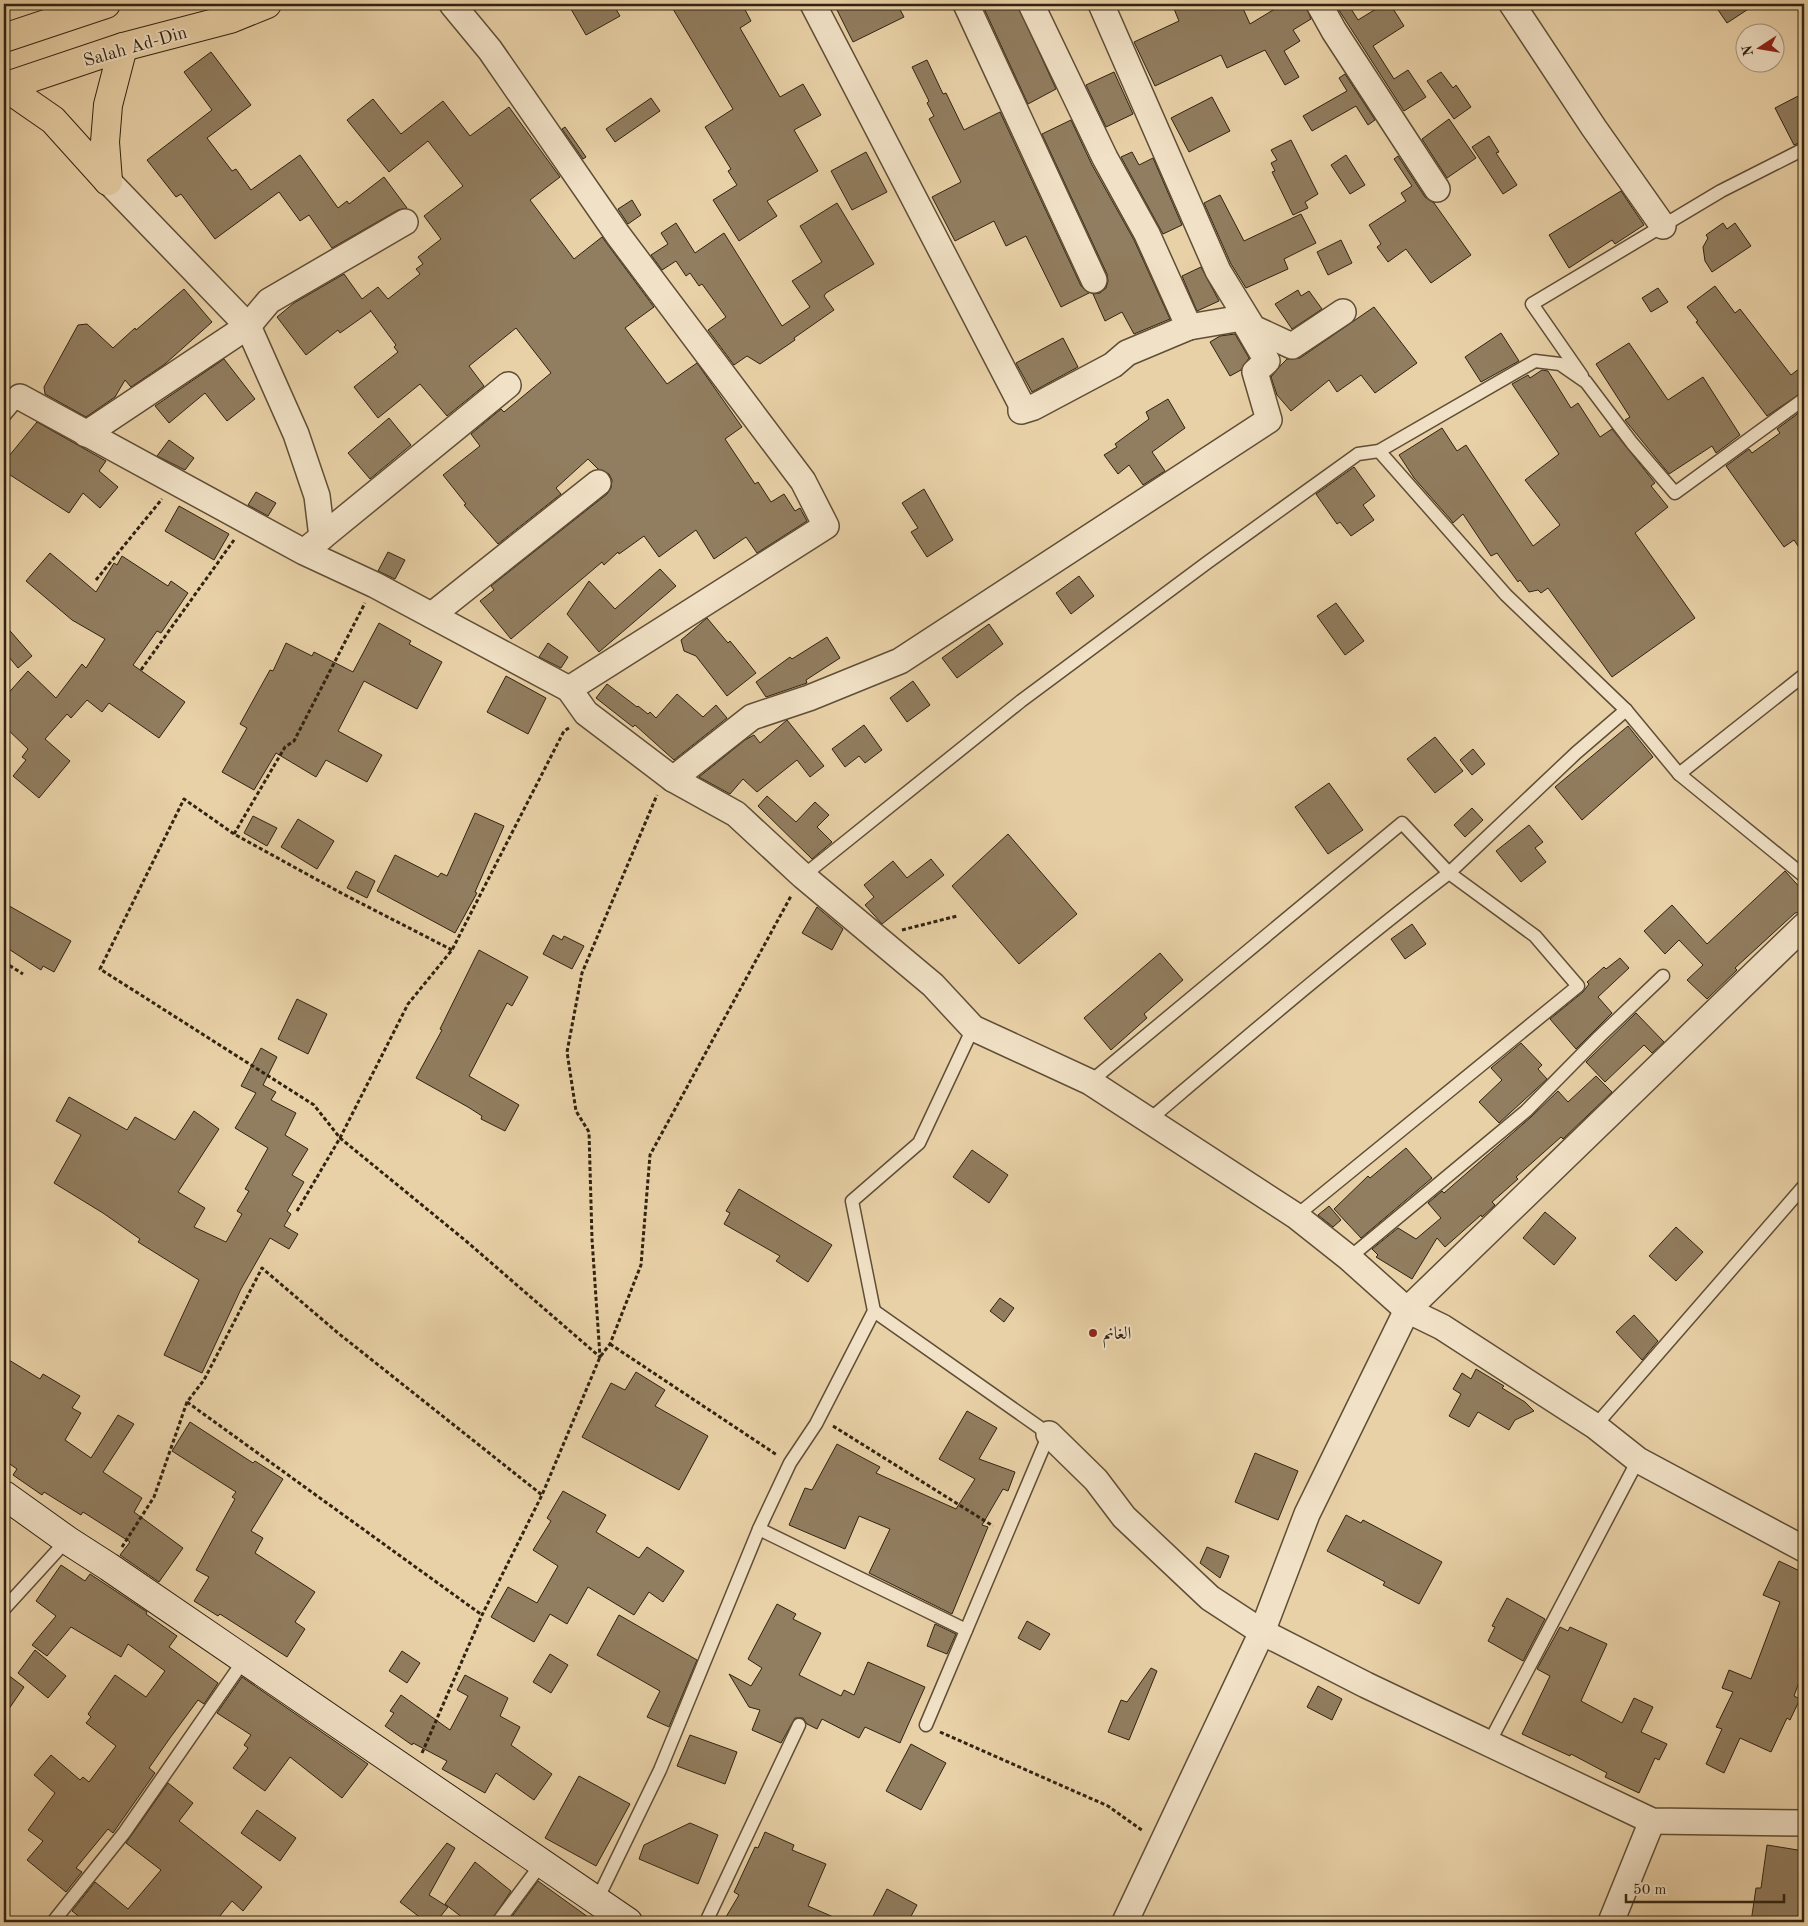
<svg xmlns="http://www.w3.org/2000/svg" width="1808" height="1926" font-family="'Old Standard TT',Amiri,serif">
<rect width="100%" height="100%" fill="#e9d1a7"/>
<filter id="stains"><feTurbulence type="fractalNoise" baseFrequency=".004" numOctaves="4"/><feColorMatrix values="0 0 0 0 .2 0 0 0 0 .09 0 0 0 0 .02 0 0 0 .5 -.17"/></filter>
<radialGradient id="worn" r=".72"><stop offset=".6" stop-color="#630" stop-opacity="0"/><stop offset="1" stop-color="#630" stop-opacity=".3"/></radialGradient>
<g fill="#917d5f" stroke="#312311">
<polygon points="568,4 613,4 620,16 586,35"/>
<polygon points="670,4 742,4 751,21 740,28 780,97 803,84 821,115 794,130 818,171 767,201 777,216 739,241 713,200 737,185 728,171 731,169 705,127 733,109"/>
<polygon points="834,4 897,4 904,17 853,42"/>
<polygon points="982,4 1017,4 1056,89 1028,104"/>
<polygon points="1172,4 1241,4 1250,24 1283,4 1305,4 1311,19 1293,30 1300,41 1284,51 1299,77 1285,85 1265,50 1227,68 1221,55 1155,86 1134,42 1179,21"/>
<polygon points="1335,4 1348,4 1358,20 1384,4 1390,4 1404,26 1373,46 1394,79 1408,70 1426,97 1404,111"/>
<polygon points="1714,4 1756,4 1727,23"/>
<polygon points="211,52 251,105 207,138 232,171 236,169 251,190 300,155 338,208 347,201 349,204 384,177 407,208 398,210 332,248 309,215 300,221 279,192 215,239 181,194 176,197 147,160 212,110 184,72"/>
<polygon points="927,60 943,94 946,93 964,130 1000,112 1081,286 1089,293 1061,307 1026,236 1006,246 994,221 955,241 932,197 961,182 929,119 934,116 927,103 929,101 912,67"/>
<polygon points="1114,72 1133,114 1106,127 1086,85"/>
<polygon points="1441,72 1453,88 1456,85 1471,107 1454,119 1427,81"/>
<polygon points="1345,74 1375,120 1368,125 1356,106 1312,131 1303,116 1347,91 1339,78"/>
<polygon points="1804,93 1804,141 1794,145 1775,108"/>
<polygon points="1212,97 1230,131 1189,152 1171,118"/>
<polygon points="651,98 660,111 615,142 606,129"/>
<polygon points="373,99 401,134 443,101 470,136 509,107 560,177 530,200 574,259 602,237 654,307 625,328 667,384 697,363 742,427 725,439 755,484 758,482 771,502 784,494 795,511 800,508 807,521 757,553 746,537 714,559 696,530 659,557 644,536 619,554 618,552 604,565 602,562 511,639 480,601 494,590 491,586 607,494 611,488 612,480 609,474 598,469 588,459 556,488 561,494 498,544 464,505 466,504 443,475 480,446 471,434 501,409 504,412 551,373 516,328 469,366 484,386 447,416 420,384 378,418 354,387 398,352 394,347 396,345 370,310 371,311 340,333 338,330 306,355 277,317 294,303 344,274 362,299 378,287 388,299 420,274 416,269 423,264 418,257 441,239 424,216 463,186 428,141 389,172 347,120"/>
<polygon points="1449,119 1476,158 1447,178 1422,139"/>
<polygon points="1071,120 1092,165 1134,240 1170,319 1134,334 1122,312 1105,321 1093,294 1100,293 1106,288 1108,281 1107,274 1042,134"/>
<polygon points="565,127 586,157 583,159 562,129"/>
<polygon points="1489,136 1499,152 1496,153 1517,185 1503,194 1472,147"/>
<polygon points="1291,140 1318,194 1305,202 1308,208 1293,215 1272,172 1275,171 1271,163 1277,160 1271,150"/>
<polygon points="866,152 887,192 852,210 831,171"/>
<polygon points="1132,152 1139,165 1153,158 1182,225 1163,234 1121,157"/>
<polygon points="1346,155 1365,185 1350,194 1331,165"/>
<polygon points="1398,156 1425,197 1434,203 1471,255 1431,283 1406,249 1388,262 1377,247 1381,244 1369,225 1406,201 1401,193 1412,186 1394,159"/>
<polygon points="1621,191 1644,225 1615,244 1612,240 1569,268 1549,235"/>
<polygon points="1220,195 1244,241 1301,214 1316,243 1284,259 1288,269 1246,288 1231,264 1204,203"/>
<polygon points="632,200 641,215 628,224 618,209"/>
<polygon points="837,203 874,264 826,293 824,296 834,310 794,338 795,340 760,364 747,356 734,365 708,330 726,317 702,284 699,286 690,273 686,276 676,261 662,270 651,255 668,244 661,233 676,223 695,253 724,233 782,326 810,307 792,281 822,262 800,226"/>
<polygon points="1723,223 1727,229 1735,223 1751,246 1712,272 1705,261 1703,247 1708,238 1706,235"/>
<polygon points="1341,240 1352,263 1328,275 1317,252"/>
<polygon points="1201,267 1219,301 1197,311 1182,276"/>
<polygon points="1715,286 1735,313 1740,309 1791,375 1804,365 1804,391 1767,416 1696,322 1698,321 1687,307"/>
<polygon points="1658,288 1668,302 1651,312 1642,298"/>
<polygon points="184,289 212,322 165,364 131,387 125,380 115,397 86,417 45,394 44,387 78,325 87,324 113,348 135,328 136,330"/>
<polygon points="1298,290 1301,296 1309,291 1322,309 1292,329 1275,304"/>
<polygon points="1374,307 1417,363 1375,393 1361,375 1337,392 1329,380 1291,411 1277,395 1271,377 1281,365 1287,359 1300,358"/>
<polygon points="1501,333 1519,361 1481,382 1465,357"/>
<polygon points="1235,334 1249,358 1241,370 1230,376 1210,342 1220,336"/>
<polygon points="1063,338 1078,367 1032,392 1016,363"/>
<polygon points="1629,343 1668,400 1703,377 1740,435 1716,453 1712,446 1669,474 1625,420 1630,417 1596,364"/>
<polygon points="224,359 255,399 227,421 205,393 169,423 155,406"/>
<polygon points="1542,370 1548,371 1571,408 1578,403 1600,437 1612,429 1655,483 1651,486 1668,507 1635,533 1695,618 1612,677 1548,588 1541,593 1538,590 1529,592 1520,580 1518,582 1497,553 1491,556 1463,514 1453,523 1451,520 1414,478 1399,455 1442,428 1457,451 1466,445 1533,546 1560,525 1525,480 1559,454 1512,384 1528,375 1530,378"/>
<polygon points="1168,399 1185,428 1152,452 1165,471 1143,485 1129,465 1118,474 1104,455 1117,447 1115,444 1149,419 1146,412"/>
<polygon points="1804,409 1804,555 1794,540 1784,547 1726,466 1749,449 1752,453 1780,433 1777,429"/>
<polygon points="389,418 411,445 370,479 348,453"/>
<polygon points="37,422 106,461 99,471 118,487 100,508 83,493 69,513 4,471 4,462"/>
<polygon points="169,440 194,458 185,470 157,456"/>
<polygon points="1354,467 1375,496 1363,505 1374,520 1351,536 1340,522 1337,524 1316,494"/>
<polygon points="924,489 953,540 927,557 911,532 918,528 902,503"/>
<polygon points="256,492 276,503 268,516 248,505"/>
<polygon points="179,506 229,534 214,560 165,531"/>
<polygon points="388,552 405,560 395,579 378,571"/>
<polygon points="50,553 96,592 114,563 117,565 122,556 168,586 171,581 188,593 161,633 157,631 133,665 185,702 159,738 109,703 102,712 87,700 71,718 67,714 45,739 70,761 39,798 13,776 26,760 22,757 28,749 4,726 4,698 28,671 56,698 82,664 86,668 105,639 72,620 26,581"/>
<polygon points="660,569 676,586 599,652 567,614 589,581 615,609"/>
<polygon points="1079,576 1094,596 1071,614 1056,593"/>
<polygon points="1336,603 1364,641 1345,655 1317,616"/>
<polygon points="707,618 728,643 730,641 756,673 727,696 696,656 684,651 681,640"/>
<polygon points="379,623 411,641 409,644 442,662 417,709 364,681 338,731 382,755 367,782 326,760 316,777 276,753 254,790 222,772 247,728 240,724 270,670 273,671 286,643 312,656 314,652 353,672"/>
<polygon points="4,624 32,656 18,668 4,651"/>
<polygon points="989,624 1003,644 957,678 942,658"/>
<polygon points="827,637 840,658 806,680 807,683 766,697 756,682 790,657 792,659"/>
<polygon points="548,643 568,657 561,668 539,657"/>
<polygon points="506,676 546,698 528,734 487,712"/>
<polygon points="913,681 930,705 907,722 890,698"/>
<polygon points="607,684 637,707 638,706 648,714 650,712 656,718 677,694 703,717 716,705 727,718 674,760 635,725 633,727 596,698"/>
<polygon points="787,720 824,766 810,777 797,760 757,792 743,779 730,794 699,777 745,740 754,735 760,743"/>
<polygon points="864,725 882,750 865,763 859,756 845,767 832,749"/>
<polygon points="1628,726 1653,757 1582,820 1555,787"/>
<polygon points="1435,737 1463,771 1435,793 1407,759"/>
<polygon points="1473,749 1485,764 1472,775 1460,760"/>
<polygon points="1329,783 1363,830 1328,854 1295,807"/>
<polygon points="767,796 796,822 815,802 829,815 817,827 832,842 812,859 758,806"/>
<polygon points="1472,808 1483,820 1465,837 1454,825"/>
<polygon points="475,813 504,826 475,892 477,893 455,933 377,891 395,855 438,877 441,873 447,876"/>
<polygon points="253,816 277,828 267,846 244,833"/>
<polygon points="298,819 334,841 317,869 281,847"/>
<polygon points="1529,825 1543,842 1535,848 1546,862 1521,882 1496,851"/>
<polygon points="1008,834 1077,914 1019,964 952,886"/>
<polygon points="931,859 944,875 882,924 865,905 874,897 864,885 893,861 907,878"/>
<polygon points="356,871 375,881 367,898 347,888"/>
<polygon points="1785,871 1804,892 1804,912 1795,913 1735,968 1737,970 1707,999 1687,980 1703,965 1679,940 1665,954 1644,931 1672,905 1707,944"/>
<polygon points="4,903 71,941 54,972 43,966 41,970 4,946"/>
<polygon points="817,907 843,929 832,950 802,933"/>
<polygon points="1412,924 1426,944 1405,959 1391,939"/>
<polygon points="553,935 562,940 564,936 584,946 572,969 543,954"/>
<polygon points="479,950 528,977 512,1006 507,1003 469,1076 519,1105 505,1131 481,1119 482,1116 468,1107 416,1078 442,1030 440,1029"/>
<polygon points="1160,953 1183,980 1144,1014 1147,1018 1111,1050 1084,1018"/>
<polygon points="1620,958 1629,968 1598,997 1612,1013 1576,1049 1550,1019 1583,992 1589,984 1587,982 1604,967 1606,969"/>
<polygon points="297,999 327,1014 308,1054 278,1039"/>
<polygon points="1636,1013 1664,1042 1652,1053 1644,1045 1605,1082 1586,1062"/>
<polygon points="1521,1043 1542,1065 1538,1069 1547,1079 1499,1123 1479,1102 1502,1080 1491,1068"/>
<polygon points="261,1048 277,1057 263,1085 276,1092 271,1100 296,1113 285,1135 308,1149 292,1175 304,1182 287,1211 291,1214 284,1226 298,1234 289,1249 270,1238 241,1289 202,1373 164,1355 199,1280 138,1242 140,1239 103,1213 54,1183 81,1135 56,1121 69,1097 127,1130 135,1117 175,1140 194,1111 219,1129 178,1192 205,1208 194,1227 226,1242 242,1214 237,1211 249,1191 245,1189 268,1148 235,1128 256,1093 241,1086"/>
<polygon points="1596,1076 1612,1092 1563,1139 1561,1137 1516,1177 1518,1179 1492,1202 1495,1205 1482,1217 1481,1215 1445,1247 1437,1238 1412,1279 1376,1257 1378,1255 1372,1249 1398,1228 1416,1239 1441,1218 1428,1203 1442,1191 1444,1193 1531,1117 1558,1091 1568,1102"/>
<polygon points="1406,1148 1432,1178 1361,1238 1334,1209 1368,1176 1370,1178"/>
<polygon points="972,1150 1008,1175 989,1203 953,1177"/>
<polygon points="739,1189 832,1245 808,1282 776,1261 780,1256 724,1224 730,1213 726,1211"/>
<polygon points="1329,1206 1341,1220 1333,1227 1318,1215"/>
<polygon points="1545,1212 1576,1238 1554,1265 1523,1238"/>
<polygon points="1676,1227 1703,1252 1676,1281 1649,1256"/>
<polygon points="1000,1298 1014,1308 1004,1322 990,1311"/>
<polygon points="1634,1315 1658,1341 1642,1360 1616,1332"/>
<polygon points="4,1357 40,1379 43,1374 80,1396 72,1408 81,1413 65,1440 91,1458 118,1415 134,1424 103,1472 142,1498 134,1512 183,1548 159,1582 120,1555 130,1542 83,1512 81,1515 44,1492 42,1495 13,1475 17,1469 4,1460"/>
<polygon points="1476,1369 1504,1386 1502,1388 1525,1402 1534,1411 1515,1420 1509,1430 1478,1412 1469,1427 1449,1416 1461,1394 1453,1389 1462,1373 1471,1379"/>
<polygon points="636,1372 665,1390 655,1406 708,1436 679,1490 582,1437 611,1383 625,1390"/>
<polygon points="967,1411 997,1428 979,1459 1015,1472 1008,1491 1003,1489 982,1525 988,1527 952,1614 869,1573 890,1529 859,1516 845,1549 789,1525 805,1488 812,1490 837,1444 880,1467 876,1473 956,1509 975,1479 939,1459"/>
<polygon points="190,1422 253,1463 255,1461 283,1479 251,1531 263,1538 255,1553 315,1592 295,1622 305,1629 287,1657 220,1614 218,1616 194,1601 209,1577 196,1570 235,1499 232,1497 236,1492 172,1451"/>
<polygon points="1255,1453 1298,1471 1278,1520 1235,1502"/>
<polygon points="563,1491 606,1515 596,1532 639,1558 647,1547 684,1571 663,1602 649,1592 634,1615 588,1587 567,1624 550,1614 534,1642 491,1617 508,1587 537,1603 558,1566 533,1550 551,1521 547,1518"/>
<polygon points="1346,1515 1361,1523 1363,1520 1442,1562 1419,1604 1383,1585 1385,1582 1327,1551"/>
<polygon points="1207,1547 1229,1556 1220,1578 1200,1563"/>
<polygon points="1779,1561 1804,1573 1804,1668 1794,1696 1800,1699 1790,1720 1787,1718 1771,1752 1740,1738 1724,1773 1706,1764 1722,1729 1716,1727 1733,1692 1722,1688 1729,1670 1751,1679 1780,1602 1763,1595"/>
<polygon points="61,1565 85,1581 90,1574 147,1612 146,1614 177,1636 169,1647 218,1683 204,1704 198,1700 170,1738 149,1768 155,1773 113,1833 108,1829 76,1868 82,1872 66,1892 27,1860 43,1841 28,1830 55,1793 34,1775 51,1755 80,1780 83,1777 89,1782 116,1746 86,1723 91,1717 88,1714 115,1675 146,1697 165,1671 128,1644 121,1657 71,1627 47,1656 32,1645 56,1616 36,1601"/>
<polygon points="1507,1598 1545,1619 1523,1661 1488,1641 1495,1627 1492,1626"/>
<polygon points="777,1604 796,1614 793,1619 821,1633 799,1675 841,1696 844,1690 854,1695 868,1662 925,1687 900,1743 865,1727 859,1738 822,1719 817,1729 807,1724 803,1718 795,1718 781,1743 752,1730 760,1710 749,1707 729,1674 751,1686 762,1668 748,1659"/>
<polygon points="619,1615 697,1660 669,1727 647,1717 660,1691 597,1655"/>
<polygon points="1027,1621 1050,1634 1040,1650 1018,1638"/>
<polygon points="935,1624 956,1634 947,1654 927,1646"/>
<polygon points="1560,1627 1568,1631 1570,1627 1607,1644 1581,1701 1622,1723 1634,1698 1653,1707 1641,1732 1667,1744 1659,1760 1655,1758 1639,1793 1605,1777 1607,1773 1571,1754 1570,1756 1522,1734 1550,1676 1537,1669"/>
<polygon points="35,1650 66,1676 48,1698 18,1673"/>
<polygon points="402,1651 420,1663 407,1683 389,1671"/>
<polygon points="550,1654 568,1665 551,1693 533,1682"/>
<polygon points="1151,1668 1157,1671 1129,1740 1108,1732 1121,1700 1127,1702"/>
<polygon points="4,1672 24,1687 4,1716"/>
<polygon points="465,1675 508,1698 500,1716 520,1727 511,1745 552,1774 534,1800 496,1773 485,1793 442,1769 447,1761 413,1743 412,1745 385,1726 394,1713 390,1711 401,1695 450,1730 468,1696 457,1690"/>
<polygon points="242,1677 368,1764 342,1798 290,1757 265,1791 233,1768 248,1748 244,1745 251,1735 217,1713"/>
<polygon points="1318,1686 1342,1699 1332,1720 1307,1707"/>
<polygon points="690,1735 737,1752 725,1784 677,1766"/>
<polygon points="911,1744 946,1763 921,1810 886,1791"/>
<polygon points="579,1776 630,1804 596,1866 545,1838"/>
<polygon points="168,1783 193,1803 179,1821 262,1887 243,1911 232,1901 215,1922 86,1922 72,1911 95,1882 128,1909 161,1870 126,1843"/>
<polygon points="257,1810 296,1838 280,1861 241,1833"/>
<polygon points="690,1823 718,1835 698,1884 639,1859 644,1845"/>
<polygon points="765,1832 794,1845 792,1850 826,1864 808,1906 845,1922 723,1922 739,1895 734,1892 755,1847 758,1848"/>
<polygon points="447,1843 455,1848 429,1895 448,1907 436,1922 426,1922 400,1902"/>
<polygon points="1767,1845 1804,1851 1804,1884 1797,1922 1751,1922 1756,1888 1761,1888"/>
<polygon points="475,1862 511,1891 490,1922 468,1922 445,1904"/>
<polygon points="538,1881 595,1922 508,1922"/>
<polygon points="887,1889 917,1905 908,1922 870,1922"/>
</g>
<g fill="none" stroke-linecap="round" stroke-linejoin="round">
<g stroke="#5f4e36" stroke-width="15">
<g id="lane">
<polyline points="1582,376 1532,304 1721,191 1804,149"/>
<polyline points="4,416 20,397"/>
<polyline points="1379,451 1506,595 1626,710 1679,774 1804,876"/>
<polyline points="1679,774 1804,675"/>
<polyline points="803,876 1021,701 1208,562 1358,454 1379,451 1535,361 1560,364 1586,382 1632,443 1675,493 1804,399"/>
<polyline points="1090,1082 1402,823 1449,873 1576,753 1626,710"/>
<path d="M 1149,1120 C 1248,1036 1346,952 1449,873 L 1535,936 L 1578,986 L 1296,1216"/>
<polyline points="1349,1258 1526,1111 1599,1037 1663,976"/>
<polyline points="874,1311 1049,1434 926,1725"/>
<polyline points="1595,1426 1804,1186"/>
<polyline points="759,1529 966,1630"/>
<polyline points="4,1609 67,1540"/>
<polyline points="1489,1743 1638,1460"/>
<polyline points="597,1900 660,1770 759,1529 790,1463 816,1424 874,1311 852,1201 919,1143 973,1028"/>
<polyline points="53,1922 124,1833 244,1660"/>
<polyline points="498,1922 542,1863"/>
<polyline points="706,1922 799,1725"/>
</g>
</g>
<g stroke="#5f4e36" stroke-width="28">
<g id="street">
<polyline points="452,4 490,50 618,235 803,481 826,526 569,689"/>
<polyline points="966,4 1094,280"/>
<polyline points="1031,4 1105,158 1147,234 1189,327"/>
<polyline points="1101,4 1218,271 1253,328 1292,346 1343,312"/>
<polyline points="1319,4 1334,31 1437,189"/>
<polyline points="1512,4 1594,128 1663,226"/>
<polyline points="108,181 248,326 296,434 317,496 322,537"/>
<polyline points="20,397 304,552 375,585 569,689 586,713 673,779 736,814 803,876 933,985 973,1028 1090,1082 1296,1216 1349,1258 1407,1310 1442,1327 1595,1426 1638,1460 1804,1549"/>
<polyline points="86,434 248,326 269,301 405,222"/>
<polyline points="311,546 508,385"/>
<polyline points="432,615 598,483"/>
<polyline points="673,779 752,717 809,698 900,661 1269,420 1255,372 1267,361 1242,318 1189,327 1127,353 1113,365 1034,407 1021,411 1021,404 813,4"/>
<polyline points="1049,1434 1096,1480 1124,1517 1210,1598 1262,1632 1366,1685 1652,1821 1804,1823"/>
<polyline points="1125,1922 1262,1632 1307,1514 1407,1310 1804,926"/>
<polyline points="1611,1922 1652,1821"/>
</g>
</g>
<g stroke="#312311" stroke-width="30">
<polyline id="secondary" points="4,1495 67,1540 109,1567 628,1922"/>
</g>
<g stroke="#312311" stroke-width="30">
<g id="highway">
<polyline points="4,38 106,4"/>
<polyline points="4,86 53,120 108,181"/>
<polyline points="4,87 123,47 230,19 267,4"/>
<polyline points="108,181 105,142 108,105 123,47"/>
</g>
</g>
<g stroke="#312311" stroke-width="3" stroke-dasharray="4 2.5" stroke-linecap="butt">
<polyline points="96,580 162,499"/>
<polyline points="141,670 234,540"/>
<polyline points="234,834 285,747 294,741 365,603"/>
<polyline points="902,930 957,916"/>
<polyline points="452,950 343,894 234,834 184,799 100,969 314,1105 340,1138 466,1241 600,1357 592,1239 589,1132 576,1111 567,1052 582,973 657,795"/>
<polyline points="4,962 23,974"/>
<polyline points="297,1211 340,1138 408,1004 452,950 564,731 569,728"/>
<polyline points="610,1344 777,1455"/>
<polyline points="187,1402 482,1615"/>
<polyline points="833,1426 993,1526"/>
<polyline points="122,1547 154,1497 187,1402 204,1380 262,1268 338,1333 542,1495"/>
<polyline points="940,1732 1108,1806 1143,1831"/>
<polyline points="422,1753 482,1615 542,1495 600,1357 610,1344 641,1265 650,1155 791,896"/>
</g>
<use href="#lane" stroke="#f1e1c6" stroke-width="12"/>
<use href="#street" stroke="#f1e1c6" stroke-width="25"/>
<use href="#secondary" stroke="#f1e1c6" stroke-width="28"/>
<use href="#highway" stroke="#e9d1a7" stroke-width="28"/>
</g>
<circle fill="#8f2418" stroke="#f1e1c6" stroke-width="2" cx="1093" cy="1333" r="5"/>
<g text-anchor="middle" stroke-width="4" stroke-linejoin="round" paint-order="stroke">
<g font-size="18" fill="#312311" stroke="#f1e1c6">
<text transform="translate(135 46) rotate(-16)" y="6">Salah Ad-Din</text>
</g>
<g font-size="18" fill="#312311" stroke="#f1e1c6" text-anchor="start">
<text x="1103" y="1339">الغانم</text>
</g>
</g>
<rect width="1808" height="1926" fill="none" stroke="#e9d1a7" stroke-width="20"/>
<rect x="5" y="5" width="1798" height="1916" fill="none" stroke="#312311" stroke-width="2.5"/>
<rect x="10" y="10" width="1788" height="1906" fill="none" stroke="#312311"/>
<g transform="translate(1760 48) rotate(258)"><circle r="24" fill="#f1e1c6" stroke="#a4957e"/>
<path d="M0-4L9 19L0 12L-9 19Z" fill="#8f2418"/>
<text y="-8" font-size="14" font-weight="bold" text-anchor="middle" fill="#312311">N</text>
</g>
<path d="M1626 1894v8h158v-8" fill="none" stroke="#312311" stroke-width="2.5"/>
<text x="1633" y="1894" font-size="15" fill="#312311" stroke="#f1e1c6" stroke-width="4" paint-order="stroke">50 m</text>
<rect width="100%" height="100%" filter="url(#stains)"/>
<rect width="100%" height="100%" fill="url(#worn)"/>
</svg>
